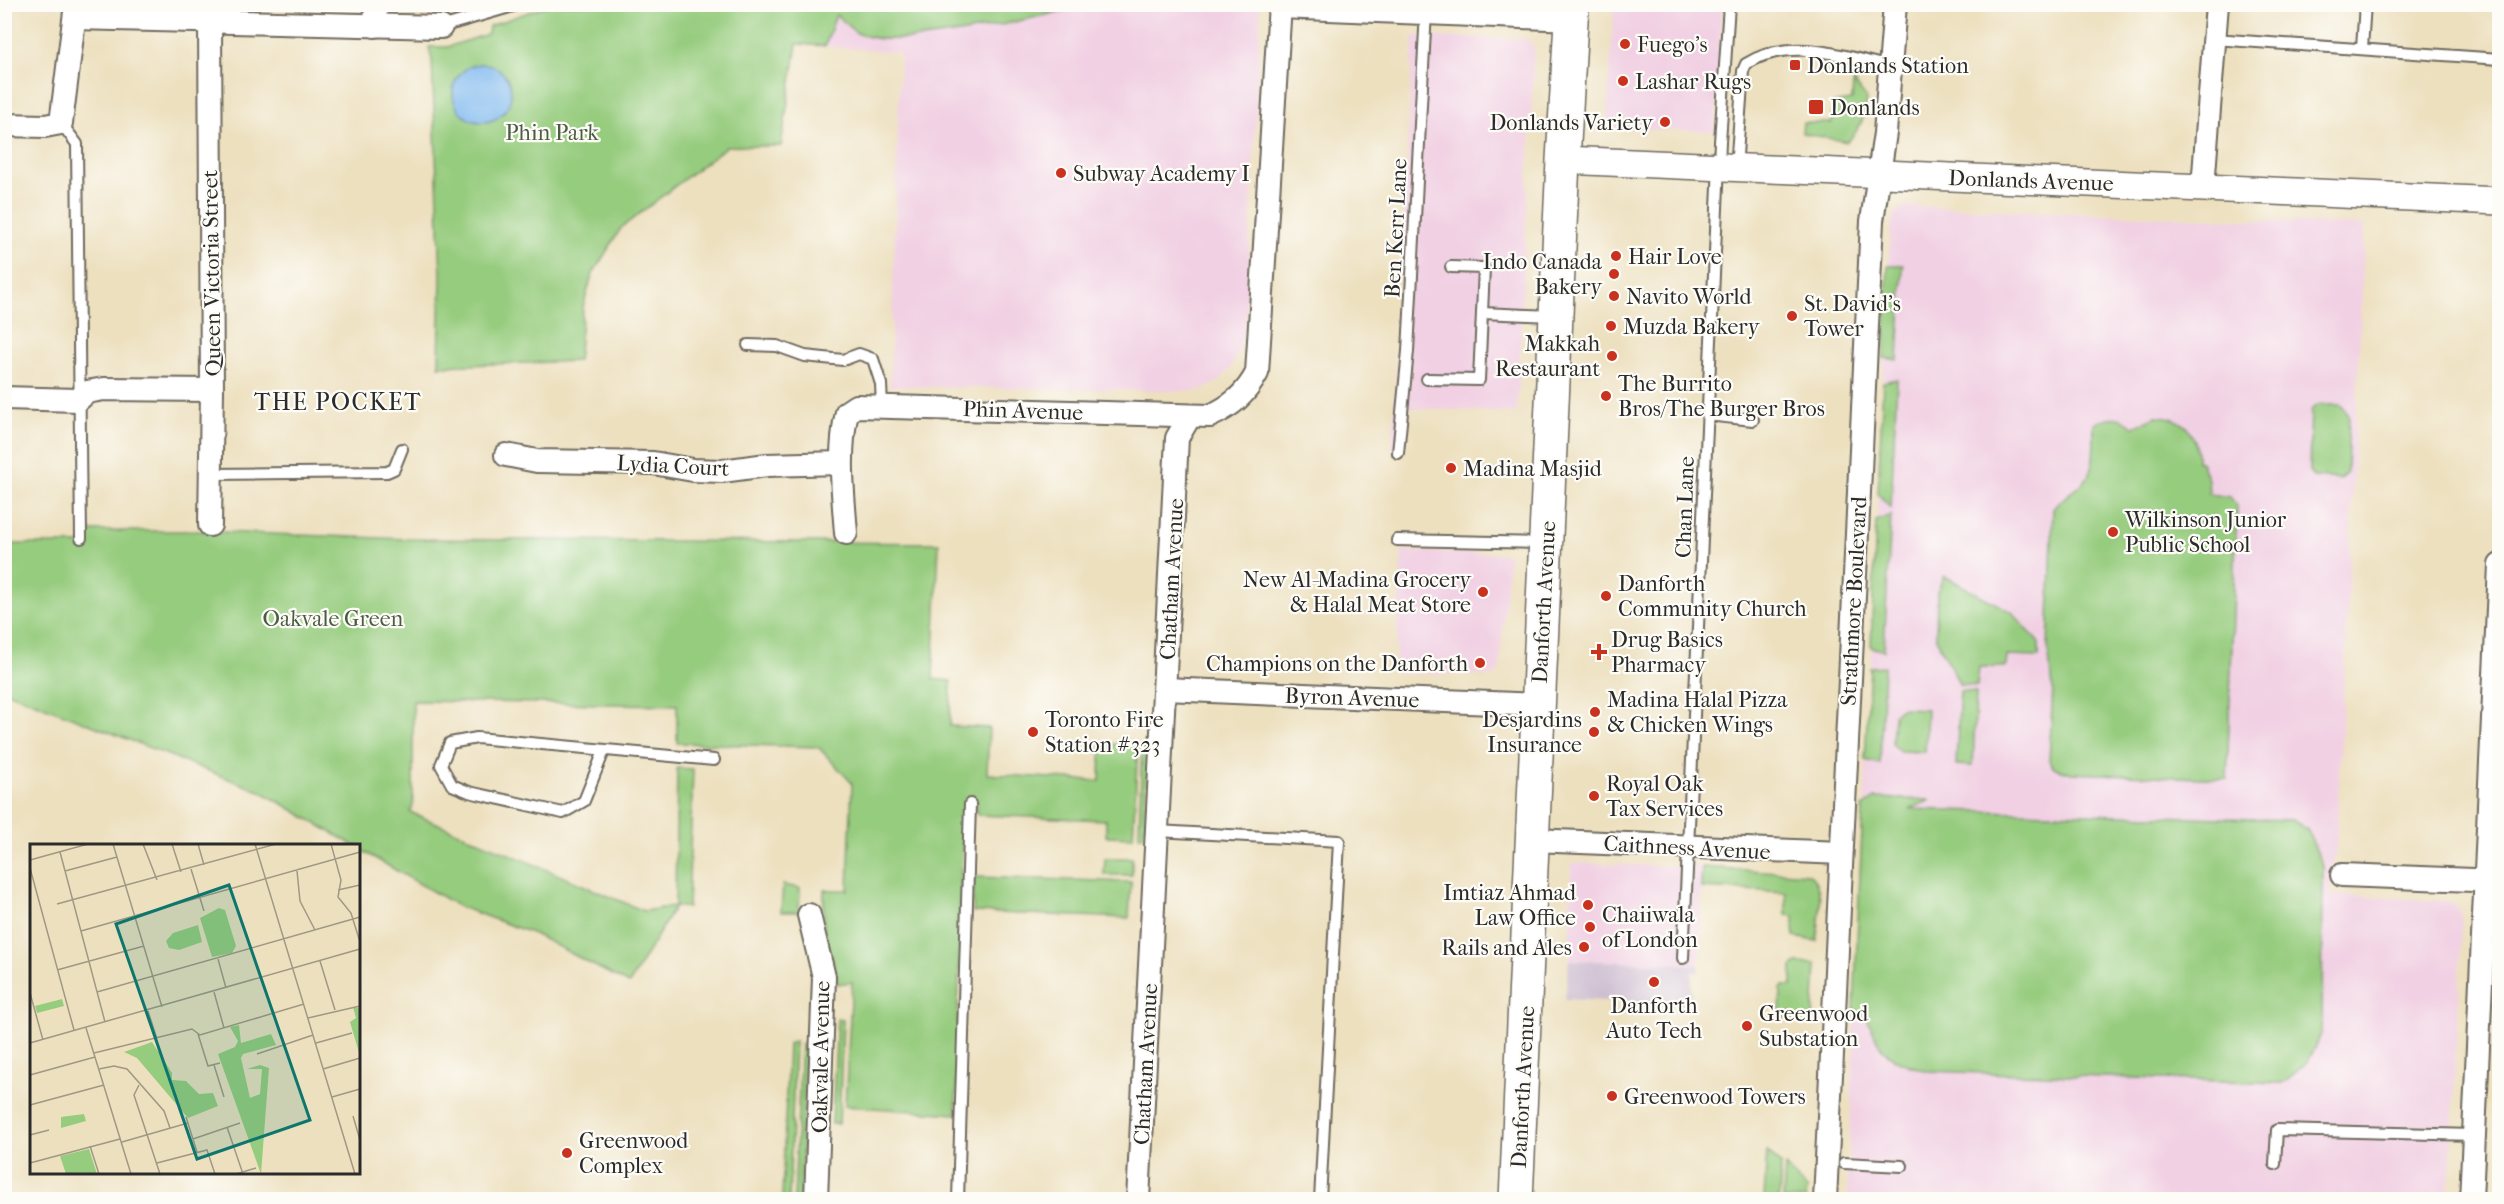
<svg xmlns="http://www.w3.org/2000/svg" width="2504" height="1204" font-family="'IM FELL French Canon',serif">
<rect width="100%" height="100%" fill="#fdfcf7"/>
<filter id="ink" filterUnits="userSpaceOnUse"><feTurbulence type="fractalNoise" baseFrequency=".0167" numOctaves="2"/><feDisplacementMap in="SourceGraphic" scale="12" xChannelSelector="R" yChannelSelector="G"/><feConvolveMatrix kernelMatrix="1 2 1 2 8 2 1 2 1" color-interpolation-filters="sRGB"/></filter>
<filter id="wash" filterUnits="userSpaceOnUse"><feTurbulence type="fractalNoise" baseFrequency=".008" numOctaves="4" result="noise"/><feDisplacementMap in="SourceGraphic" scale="24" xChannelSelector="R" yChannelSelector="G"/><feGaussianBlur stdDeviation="1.35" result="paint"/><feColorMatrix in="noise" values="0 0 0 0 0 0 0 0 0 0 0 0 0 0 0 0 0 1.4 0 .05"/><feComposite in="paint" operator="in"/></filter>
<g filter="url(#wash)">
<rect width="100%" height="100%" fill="#ede0bf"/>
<g fill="#f1d0e3">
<polygon points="839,5 1261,5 1246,316 1242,342 1232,366 1221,380 1207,388 1193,391 890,386 900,53 825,46"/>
<polygon points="1614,5 1722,5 1715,131 1606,128"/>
<polygon points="1413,36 1523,39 1531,42 1534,52 1517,413 1408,408 1404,451 1392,450"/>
<polygon points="1906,206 2365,225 2336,854 2332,869 2331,895 2445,901 2456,906 2462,917 2449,1199 1847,1200 1888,265 1891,224 1896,213"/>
<polygon points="1402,551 1509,554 1499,672 1492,676 1395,673"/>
<polygon points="1574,863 1702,867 1699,965 1569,960 1571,866"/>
</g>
<polygon fill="#cebed1" points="1569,960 1699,965 1699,972 1692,972 1691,1005 1565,999"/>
<g fill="#96cc7e" stroke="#607c54" stroke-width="1.5">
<path d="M 549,5 L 1088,5 C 1039,16 900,54 857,33 C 850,29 843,20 836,15 L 825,46 L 797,44 L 781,146 L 727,146 L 621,228 L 592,275 L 583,307 L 578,361 L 439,366 L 441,275 L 432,60 L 429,47 L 447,47 L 488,34 L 489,26 Z"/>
<path d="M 1853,81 L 1867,99 C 1865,117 1860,130 1847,142 L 1802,133 L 1803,123 L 1832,123 L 1833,103 L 1852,100 Z"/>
<polygon points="1888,265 1903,265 1898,360 1884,358"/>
<polygon points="1897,379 1891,508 1878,494 1883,382"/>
<polygon points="2317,405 2341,405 2349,416 2347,473 2340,479 2314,477 2309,471 2311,410"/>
<path d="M 2156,416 C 2184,416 2199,434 2197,462 L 2201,462 L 2208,480 L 2209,494 L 2230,497 L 2237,506 L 2227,779 L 2072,773 L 2053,767 L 2049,760 L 2053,687 L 2048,650 L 2053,509 C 2062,498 2071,492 2082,484 C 2097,471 2093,442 2094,424 C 2109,415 2121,415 2134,427 Z"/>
<polygon points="1891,515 1884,651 1871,647 1876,521"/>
<path d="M 85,531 L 193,531 L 408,539 L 939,543 L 933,679 L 951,681 L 950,726 L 989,728 L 987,774 L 1100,781 L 1101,744 L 1138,745 L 1133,837 L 1106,836 L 1106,820 L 977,815 L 977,800 L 966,800 L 961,870 L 956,1114 L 845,1106 L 852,982 L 837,984 C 838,967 829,954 826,938 C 822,922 824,906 824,890 L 848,890 L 852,783 L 818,747 L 677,743 L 677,705 L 413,701 L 413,805 L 410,812 L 644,911 L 675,906 L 677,768 L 693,769 L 688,908 L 675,906 L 629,984 L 534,934 L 458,906 L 359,849 L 358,846 L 353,845 L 262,792 L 5,691 L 4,544 L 85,544 Z"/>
<polygon points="1944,576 2012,612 2039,643 2039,657 2007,656 2006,667 1979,667 1977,686 1960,685 1936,638 1937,592"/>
<polygon points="1884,666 1880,764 1865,760 1870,667"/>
<polygon points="1960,691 1976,692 1973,766 1956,765"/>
<polygon points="1901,708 1927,709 1925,752 1900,751 1892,744 1894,714"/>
<polygon points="1142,744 1148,745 1144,836 1139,836"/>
<path d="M 1875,798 L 1931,800 L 1910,809 L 2292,820 L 2307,829 L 2323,866 L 2322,1031 C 2312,1059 2306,1066 2282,1083 L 1928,1071 C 1913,1067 1891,1061 1881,1047 C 1869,1029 1876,1024 1854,1009 L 1863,807 Z"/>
<polygon points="1105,858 1132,858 1132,875 1104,875"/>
<path d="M 1702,867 L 1809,874 C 1827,888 1818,921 1817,941 L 1794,937 L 1794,916 L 1786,915 L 1786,892 L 1701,888 Z"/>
<polygon points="974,877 1131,882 1129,918 973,912"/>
<polygon points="783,885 800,888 799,912 781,912"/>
<polygon points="1797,963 1816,964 1813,1019 1780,1018 1781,989 1783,986 1792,986 1792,967"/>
<polygon points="837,1019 843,1020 839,1124 832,1124"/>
<polygon points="795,1041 789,1199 782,1199 788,1044"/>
<polygon points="801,1043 806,1044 800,1199 794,1200"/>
<polygon points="1767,1151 1781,1165 1779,1199 1764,1199"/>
<polygon points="1785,1166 1807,1189 1806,1199 1783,1199"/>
</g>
<circle fill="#7fb9f0" stroke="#55728e" stroke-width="1.5" cx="482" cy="93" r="29"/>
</g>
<g filter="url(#ink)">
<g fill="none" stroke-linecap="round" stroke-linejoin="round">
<g stroke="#6f6a5f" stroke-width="14">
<g id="service">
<polyline points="441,27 520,4"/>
<polyline points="2214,39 2500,59"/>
<polyline points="2362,48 2365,4"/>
<polyline points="61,123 77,144 81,538"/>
<path d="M 1736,169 L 1743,71 L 1746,64 C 1790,36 1844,56 1890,67"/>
<polyline points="1482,313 1552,316"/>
<polyline points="748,345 777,346 805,356 843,360 859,354 873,359 881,384 882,406"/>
<polyline points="1427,379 1479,380 1484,268 1451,267"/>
<polyline points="1707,415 1753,420"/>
<polyline points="1398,453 1408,351 1426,11"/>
<polyline points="212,474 387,472 394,469 402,449"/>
<polyline points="1397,540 1542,543"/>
<polyline points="604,751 584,801 563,813 469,792 452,785 441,765 450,743 477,738 714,760"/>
<polyline points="1157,831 1339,841 1320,1200"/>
<polyline points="1683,958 1720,142 1729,4"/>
<polyline points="1844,1163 1902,1166"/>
<polyline points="2275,1164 2277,1130 2474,1135"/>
<polyline points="958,1200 970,804"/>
</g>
</g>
<g stroke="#6f6a5f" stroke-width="26">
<g id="minor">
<polyline points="1280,7 1572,19"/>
<polyline points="75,18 441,27"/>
<polyline points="375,26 376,4"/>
<polyline points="4,125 45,126 61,123 76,4"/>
<polyline points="2203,187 2217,4"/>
<polyline points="4,398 78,400 87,392 104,389 212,390"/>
<polyline points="506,455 537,461 653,463 693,470 722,471 767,465 841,463"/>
<polyline points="210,525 212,390 210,22"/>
<path d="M 846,533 C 843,493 838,452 847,412 L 856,406 L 1210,416 C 1232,406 1246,394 1257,373 L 1280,4"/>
<polyline points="1165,689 1538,705"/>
<polyline points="1533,840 1841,853"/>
<polyline points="2342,875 2500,881"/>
<polyline points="809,915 824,977 816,1200"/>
<polyline points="1138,1200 1177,438 1190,416"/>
<polyline points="1825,1200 1872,221 1885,133 1895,4"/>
<polyline points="2471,1200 2500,565"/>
</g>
</g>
<g stroke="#6f6a5f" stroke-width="30">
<polyline id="tertiary" points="1563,160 2500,201"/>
</g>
<g stroke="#6f6a5f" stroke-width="36">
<polyline id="primary" points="1516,1200 1563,160 1572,4"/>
</g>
<use href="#service" stroke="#fff" stroke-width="10"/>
<use href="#minor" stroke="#fff" stroke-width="22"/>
<use href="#tertiary" stroke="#fff" stroke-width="27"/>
<use href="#primary" stroke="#fff" stroke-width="33"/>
</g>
</g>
<g fill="#c8321e" stroke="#fdfcf7" stroke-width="2">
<circle cx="1625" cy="44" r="6"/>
<rect x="1789" y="59" width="12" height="12" rx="3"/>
<circle cx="1623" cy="81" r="6"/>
<rect x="1808" y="99" width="16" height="16" rx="3"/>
<circle cx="1665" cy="122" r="6"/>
<circle cx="1061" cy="173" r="6"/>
<circle cx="1616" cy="256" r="6"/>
<circle cx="1614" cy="274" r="6"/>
<circle cx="1614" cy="296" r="6"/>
<circle cx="1792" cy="316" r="6"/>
<circle cx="1611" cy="326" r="6"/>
<circle cx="1612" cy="356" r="6"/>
<circle cx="1606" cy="396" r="6"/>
<circle cx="1451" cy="468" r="6"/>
<circle cx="2113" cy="532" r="6"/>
<circle cx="1483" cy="592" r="6"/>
<circle cx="1606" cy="596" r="6"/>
<path d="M1596 643h6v6h6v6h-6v6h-6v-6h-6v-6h6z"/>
<circle cx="1480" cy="663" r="6"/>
<circle cx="1595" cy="712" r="6"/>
<circle cx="1033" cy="732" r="6"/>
<circle cx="1594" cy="732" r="6"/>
<circle cx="1594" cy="796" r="6"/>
<circle cx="1588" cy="905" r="6"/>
<circle cx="1590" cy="927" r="6"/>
<circle cx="1584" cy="947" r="6"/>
<circle cx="1654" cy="982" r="6"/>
<circle cx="1747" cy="1026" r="6"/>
<circle cx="1612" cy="1096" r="6"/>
<circle cx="567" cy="1153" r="6"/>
</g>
<g text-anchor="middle" stroke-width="4.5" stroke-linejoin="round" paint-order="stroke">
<g font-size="22" fill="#2b2b2b" stroke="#fdfcf7" text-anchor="start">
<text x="1637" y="52">Fuego's</text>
<text x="1807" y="73">Donlands Station</text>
<text x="1635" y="89">Lashar Rugs</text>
<text x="1830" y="115">Donlands</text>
<text x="1653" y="130" text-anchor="end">Donlands Variety</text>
<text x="1073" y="181">Subway Academy I</text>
<text x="1628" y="264">Hair Love</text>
<text x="1602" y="269" text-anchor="end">Indo Canada<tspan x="1602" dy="25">Bakery</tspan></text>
<text x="1626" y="304">Navito World</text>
<text x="1804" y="311">St. David's<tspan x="1804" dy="25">Tower</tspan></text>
<text x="1623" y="334">Muzda Bakery</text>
<text x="1600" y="351" text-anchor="end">Makkah<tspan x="1600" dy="25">Restaurant</tspan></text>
<text x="1618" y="391">The Burrito<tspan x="1618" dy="25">Bros/The Burger Bros</tspan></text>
<text x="1463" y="476">Madina Masjid</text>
<text x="2125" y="527">Wilkinson Junior<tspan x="2125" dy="25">Public School</tspan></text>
<text x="1471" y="587" text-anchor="end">New Al-Madina Grocery<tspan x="1471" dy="25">&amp; Halal Meat Store</tspan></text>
<text x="1618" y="591">Danforth<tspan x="1618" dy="25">Community Church</tspan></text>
<text x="1611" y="647">Drug Basics<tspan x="1611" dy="25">Pharmacy</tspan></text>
<text x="1468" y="671" text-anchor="end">Champions on the Danforth</text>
<text x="1607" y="707">Madina Halal Pizza<tspan x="1607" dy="25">&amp; Chicken Wings</tspan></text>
<text x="1045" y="727">Toronto Fire<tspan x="1045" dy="25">Station #323</tspan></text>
<text x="1582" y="727" text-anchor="end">Desjardins<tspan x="1582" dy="25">Insurance</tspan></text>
<text x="1606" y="791">Royal Oak<tspan x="1606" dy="25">Tax Services</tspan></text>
<text x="1576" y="900" text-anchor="end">Imtiaz Ahmad<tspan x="1576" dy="25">Law Office</tspan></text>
<text x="1602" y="922">Chaiiwala<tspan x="1602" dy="25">of London</tspan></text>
<text x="1572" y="955" text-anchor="end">Rails and Ales</text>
<text x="1654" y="1013" text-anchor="middle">Danforth<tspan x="1654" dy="25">Auto Tech</tspan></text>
<text x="1759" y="1021">Greenwood<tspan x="1759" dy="25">Substation</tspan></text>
<text x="1624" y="1104">Greenwood Towers</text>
<text x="579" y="1148">Greenwood<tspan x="579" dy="25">Complex</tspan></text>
</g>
<g font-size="22" fill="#4b5b44" stroke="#fdfcf7">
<text x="552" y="140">Phin Park</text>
<text x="333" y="626">Oakvale Green</text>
</g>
<g font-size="22" fill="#2b2b2b" stroke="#fdfcf7">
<text transform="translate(2031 180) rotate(2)" y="8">Donlands Avenue</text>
<text transform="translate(1395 228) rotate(-87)" y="8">Ben Kerr Lane</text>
<text transform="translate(211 273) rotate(-91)" y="8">Queen Victoria Street</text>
<text transform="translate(1023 410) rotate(2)" y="8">Phin Avenue</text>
<text transform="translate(673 465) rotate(3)" y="8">Lydia Court</text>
<text transform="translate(1684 507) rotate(-88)" y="8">Chan Lane</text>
<text transform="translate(1171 579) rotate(-87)" y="8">Chatham Avenue</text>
<text transform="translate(1853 601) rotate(-87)" y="8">Strathmore Boulevard</text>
<text transform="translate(1543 602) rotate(-87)" y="8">Danforth Avenue</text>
<text transform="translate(1352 697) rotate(2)" y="8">Byron Avenue</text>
<text transform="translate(1687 847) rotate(3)" y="8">Caithness Avenue</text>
<text transform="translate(820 1057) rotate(-89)" y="8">Oakvale Avenue</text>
<text transform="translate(1145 1064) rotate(-87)" y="8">Chatham Avenue</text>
<text transform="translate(1522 1087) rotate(-87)" y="8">Danforth Avenue</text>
</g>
<g font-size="24" letter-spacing="1.5" fill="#2b2b2b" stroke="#fdfcf7">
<text x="338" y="410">THE POCKET</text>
</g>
</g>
<g transform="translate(30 844)">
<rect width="330" height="330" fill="#ede0bf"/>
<path d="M 189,64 L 195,66 L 206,102 L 202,109 L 182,113 L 170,74 ZM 168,81 L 172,98 L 149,106 L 139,104 L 136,97 L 143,89 ZM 32,155 L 34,162 L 7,169 L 5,162 ZM 323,163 L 330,164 L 330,212 L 320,178 L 326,174 ZM 209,181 L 211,199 L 241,190 L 246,201 L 213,210 L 211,214 L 220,254 L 230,250 L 232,225 L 217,225 L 230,221 L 239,224 L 231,330 L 188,210 L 205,203 L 208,197 L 200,183 ZM 122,198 L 142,229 L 142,236 L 156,237 L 169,250 L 183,249 L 188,262 L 158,274 L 107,214 L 94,208 ZM 54,270 L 56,277 L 31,284 L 31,273 ZM 59,305 L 67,330 L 36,330 L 30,312 Z" fill="#96cc7e"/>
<path fill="none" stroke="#9f9884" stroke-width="1.5" d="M 83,0 L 132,163M 113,0 L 127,36M 142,0 L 151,28M 168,0 L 174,21M 225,0 L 325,330M 301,0 L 311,36 L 308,53 L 321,69 L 330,98M 30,8 L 75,178M 0,16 L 58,0M 0,24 L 44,186M 161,25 L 174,67M 35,27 L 87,13M 267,27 L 270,57 L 285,86M 308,46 L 330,41M 27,60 L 246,0M 51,87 L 330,8M 188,115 L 196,144M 290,117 L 305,166M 27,126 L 114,102M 67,148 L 330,73M 184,148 L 194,184M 0,149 L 13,196M 118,167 L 127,195M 278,174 L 330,162M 56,184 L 101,330M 168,190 L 178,222 L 190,219M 0,199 L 330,105M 286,199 L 322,189M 64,209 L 162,185 L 170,191 L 274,160M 227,210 L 283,191M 184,221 L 194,253M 69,225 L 84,222 L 97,225 L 134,267 L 140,284M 293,225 L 330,214M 0,231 L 65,213M 109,241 L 104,251 L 130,330M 302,253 L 330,245M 0,261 L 74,241M 323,272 L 330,296M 156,273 L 167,308M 197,283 L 213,330M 0,291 L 19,286M 163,295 L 210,279M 92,298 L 158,279M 60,302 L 69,330M 0,319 L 90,295M 127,319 L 177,306 L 185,330M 206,330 L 226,324"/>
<path fill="#0f766e" fill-opacity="0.15" stroke="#0f766e" stroke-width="3" d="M 199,41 L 280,276 L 167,315 L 86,80 Z"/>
<rect width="330" height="330" fill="none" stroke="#2b2b2b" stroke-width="3"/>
</g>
<rect width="2504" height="1204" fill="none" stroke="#fdfcf7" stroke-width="24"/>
</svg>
